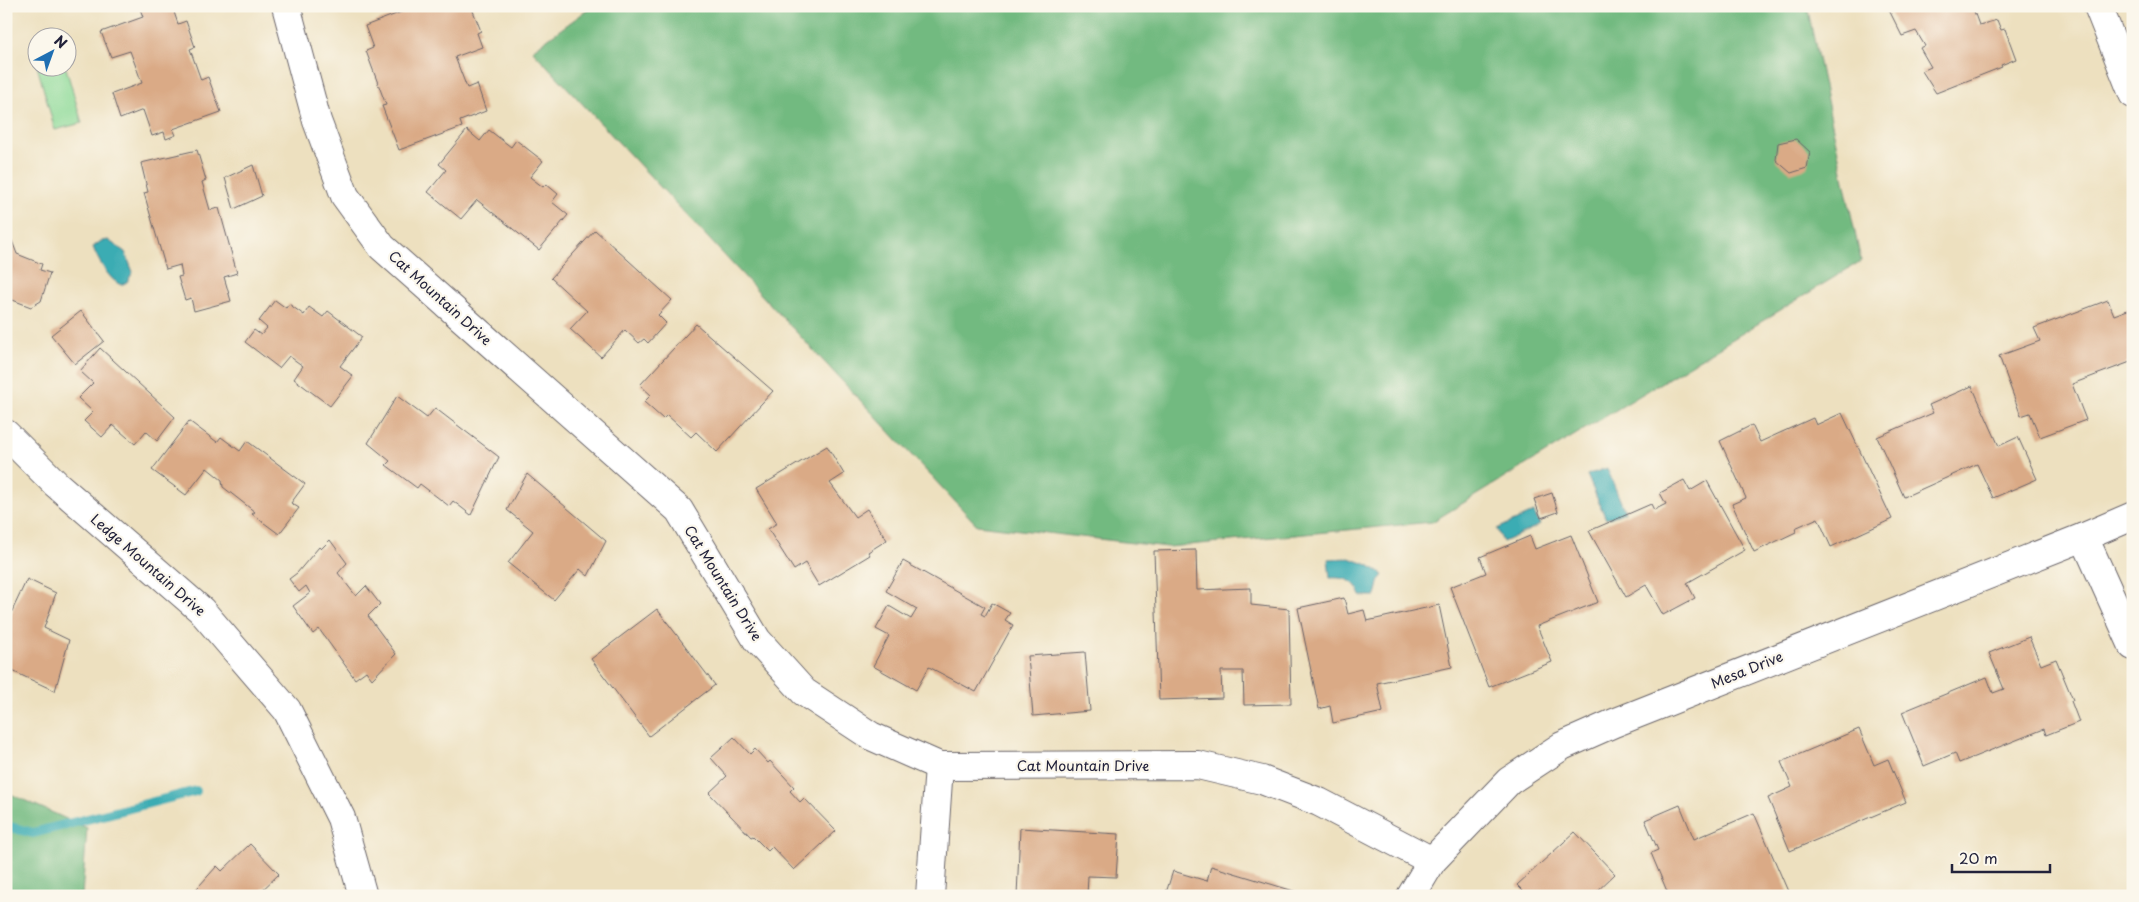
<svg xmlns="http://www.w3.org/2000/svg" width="2139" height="902" font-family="'Playpen Sans',sans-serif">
<rect width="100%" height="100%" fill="#fbf7ec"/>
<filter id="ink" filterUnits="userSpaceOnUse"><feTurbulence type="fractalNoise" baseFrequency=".02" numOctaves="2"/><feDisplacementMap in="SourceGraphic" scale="10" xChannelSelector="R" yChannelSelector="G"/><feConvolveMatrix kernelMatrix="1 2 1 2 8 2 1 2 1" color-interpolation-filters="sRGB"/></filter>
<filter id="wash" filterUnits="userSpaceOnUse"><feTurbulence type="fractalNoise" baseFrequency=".0096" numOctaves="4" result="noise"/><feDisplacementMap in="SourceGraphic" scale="20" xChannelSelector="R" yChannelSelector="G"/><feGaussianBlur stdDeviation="1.12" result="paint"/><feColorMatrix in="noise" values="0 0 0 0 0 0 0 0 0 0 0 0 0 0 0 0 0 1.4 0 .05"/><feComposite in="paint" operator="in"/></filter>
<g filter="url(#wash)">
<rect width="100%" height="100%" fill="#ede0bf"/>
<polygon fill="#8dda98" stroke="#587e6a" points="35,59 37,59 38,68 66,68 82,123 55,130"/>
<g fill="#72ba80" stroke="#4a6e5e">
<polygon points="593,6 1807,6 1861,261 1432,522 1168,547 977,525 532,50"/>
<polygon points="6,792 87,828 82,896 6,896"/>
</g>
<g fill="#3aacb3" stroke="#2e6777">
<path d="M 108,240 L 125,252 L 133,272 L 127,282 L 121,285 C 109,280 97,259 93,247 L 101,241 Z"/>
<polygon points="1607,468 1625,512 1606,519 1587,475"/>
<polygon points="1534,512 1540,525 1503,542 1497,529"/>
<path d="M 1349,558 L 1369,565 L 1383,575 L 1380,579 L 1376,596 L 1361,596 C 1356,581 1346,577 1330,578 L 1328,559 Z"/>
</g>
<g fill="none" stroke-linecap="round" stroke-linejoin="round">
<polyline stroke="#3aacb3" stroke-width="10" points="6,826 33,833 196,791"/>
</g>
<g id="blocks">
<g fill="#daaa86">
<polygon points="139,6 172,6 178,24 186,21 195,47 190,49 201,80 208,77 221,112 173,129 176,135 166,139 164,132 152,136 143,110 120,119 112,94 142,83 130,51 111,57 101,32 143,17"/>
<polygon points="417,6 471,6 481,31 477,33 482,47 455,57 467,88 477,84 486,111 460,121 462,127 399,150 382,106 386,105 366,51 373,48 365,26"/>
<polygon points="1887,6 1972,6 1979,25 1997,20 2001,30 2005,29 2016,59 2001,65 2002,67 1936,93 1922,71 1931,67 1920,48 1925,46 1916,31 1902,36"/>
<polygon points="467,130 480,141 489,130 511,147 516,140 543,161 530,177 543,187 546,184 558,194 552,202 568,215 539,250 477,200 461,219 428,192 446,170 439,164"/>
<polygon points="1796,139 1810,152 1807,168 1791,173 1776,160 1778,143"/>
<polygon points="197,150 206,180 202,182 210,210 219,208 237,273 224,277 231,301 194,311 191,298 185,300 178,277 182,276 180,265 166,269 144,193 148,192 141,163"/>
<polygon points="253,165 262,196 234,209 225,178"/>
<polygon points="6,225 17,254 42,264 40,270 50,273 41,301 31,307 10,299 6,301"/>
<polygon points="595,230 672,300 658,315 666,323 648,343 644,339 639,343 625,330 601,357 570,329 587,311 551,278"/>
<polygon points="275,300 286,308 289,304 304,315 309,307 323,317 328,311 362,337 340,366 353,376 330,406 294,379 303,366 289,356 279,368 245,342 254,330 261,335 267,328 259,321"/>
<polygon points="2108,300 2114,315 2133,308 2133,361 2072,384 2086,420 2040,437 2030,413 2021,416 1999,356 2040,341 2034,328"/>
<polygon points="81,311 104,341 75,364 51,335"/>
<polygon points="696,324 773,391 717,452 696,432 691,437 667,415 663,419 644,402 651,395 640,385"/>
<polygon points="100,348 175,417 157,441 146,431 135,444 113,425 102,437 84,421 93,412 78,398 93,383 80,371"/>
<polygon points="1972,386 1999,446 2018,437 2037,479 1993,498 1977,464 1904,497 1877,437 1933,413 1929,405"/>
<polygon points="397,396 427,418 435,408 499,457 471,515 453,501 449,506 420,484 417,488 386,465 390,461 368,443"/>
<polygon points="1842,413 1892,519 1831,547 1818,518 1795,528 1796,532 1754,552 1732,504 1746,498 1720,441 1752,425 1760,442 1813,418 1816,425"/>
<polygon points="189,421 217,442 221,437 240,451 247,441 305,484 291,503 299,508 279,534 252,514 255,512 223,487 222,480 207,468 186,495 152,470"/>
<polygon points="827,446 844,474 830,483 855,517 867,509 887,540 868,552 870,555 819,586 805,563 794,570 768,529 777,523 756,489"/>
<polygon points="527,474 606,541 588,576 580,569 554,600 508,563 533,531 507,510"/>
<polygon points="1684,480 1690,491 1707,481 1745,550 1687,583 1695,598 1663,615 1646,585 1626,597 1589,531 1651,504 1654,510 1666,504 1660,493"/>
<polygon points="1552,493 1558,512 1541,518 1534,499"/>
<polygon points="1571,535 1598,602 1537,626 1552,662 1489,687 1450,587 1486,573 1480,557 1530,536 1535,549"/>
<polygon points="330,540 347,563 338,573 356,596 366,586 380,604 368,616 396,654 372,679 366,671 355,679 319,629 313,634 293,606 310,593 306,586 299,592 289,579 297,573 319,547 321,549"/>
<polygon points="1196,550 1197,590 1251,588 1251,605 1289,609 1291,704 1244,705 1243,671 1221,671 1222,698 1159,700 1154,551"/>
<polygon points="903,561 985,607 981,614 985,616 992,603 1010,613 1005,620 1013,625 976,692 929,667 916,690 873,666 889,636 876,629 889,606 911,619 917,609 886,591"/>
<polygon points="27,579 56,593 44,628 69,640 55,691 6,668 6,636 8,631 6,630 6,624"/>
<polygon points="1344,598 1348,614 1364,610 1367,621 1439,605 1452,667 1377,683 1383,712 1333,723 1330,706 1319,709 1298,608"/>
<polygon points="657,609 715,685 649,736 591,659"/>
<polygon points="2029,637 2041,665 2056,659 2073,700 2071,701 2079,722 2046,735 2044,729 1959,763 1955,753 1924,766 1902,712 1987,677 1993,693 2004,689 1989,653"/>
<polygon points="1085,652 1090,711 1033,716 1028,656"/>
<polygon points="1859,729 1874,765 1888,759 1906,802 1790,851 1768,798 1792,787 1781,762"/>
<polygon points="734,737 750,754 755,749 768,763 770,761 794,787 790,791 800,802 804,798 836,831 794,870 772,847 768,851 753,836 751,837 709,793 727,776 711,758"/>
<polygon points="1680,805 1694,839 1754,813 1790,896 1669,896 1651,853 1658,850 1645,820"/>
<polygon points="1020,828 1119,834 1116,877 1088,876 1087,896 1017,896"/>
<polygon points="1575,832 1615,874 1592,896 1517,896 1523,891 1517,885"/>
<polygon points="250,844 279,874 256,896 190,896 217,866 222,871"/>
<polygon points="1211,866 1307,895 1307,896 1165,896 1173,871 1207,881"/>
</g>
</g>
</g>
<g filter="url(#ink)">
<use href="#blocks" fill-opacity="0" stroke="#696469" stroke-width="1"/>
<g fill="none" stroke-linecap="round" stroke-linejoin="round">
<g stroke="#696469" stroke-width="30">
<g id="minor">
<polyline points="286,6 317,121 345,196 382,247 679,510 757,640 804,692 871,736 939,766 1198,765 1262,780 1319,802 1432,861"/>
<polyline points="2098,6 2133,94"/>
<polyline points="6,434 56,484 201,610 287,710 341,818 363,896"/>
<polyline points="2084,537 2133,646"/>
<polyline points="930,896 939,766"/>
<polyline points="1411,896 1432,861 1509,781 1562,746 1614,723 2084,537 2133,516"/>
</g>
</g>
<use href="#minor" stroke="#fff" stroke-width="28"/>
</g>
</g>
<g text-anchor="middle" stroke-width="4.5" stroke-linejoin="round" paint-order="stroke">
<g font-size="14" fill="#22223b" stroke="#fbf7ec">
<text transform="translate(440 298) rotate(42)" y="5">Cat Mountain Drive</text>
<text transform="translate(148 565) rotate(41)" y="5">Ledge Mountain Drive</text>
<text transform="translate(723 583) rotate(58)" y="5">Cat Mountain Drive</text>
<text transform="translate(1747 670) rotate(-22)" y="5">Mesa Drive</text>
<text x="1083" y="771">Cat Mountain Drive</text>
</g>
</g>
<rect width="2139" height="902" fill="none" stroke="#fbf7ec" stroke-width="25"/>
<g transform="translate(52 52) rotate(41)"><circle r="24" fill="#fbf7ec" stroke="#a4a2a5"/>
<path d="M0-4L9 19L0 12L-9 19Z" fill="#1f6fb2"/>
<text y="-8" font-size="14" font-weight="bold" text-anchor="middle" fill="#22223b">N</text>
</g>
<path d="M1952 864v8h98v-8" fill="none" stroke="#22223b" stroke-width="2.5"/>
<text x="1959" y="864" font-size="15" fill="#22223b" stroke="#fbf7ec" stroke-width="4" paint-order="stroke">20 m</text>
</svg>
